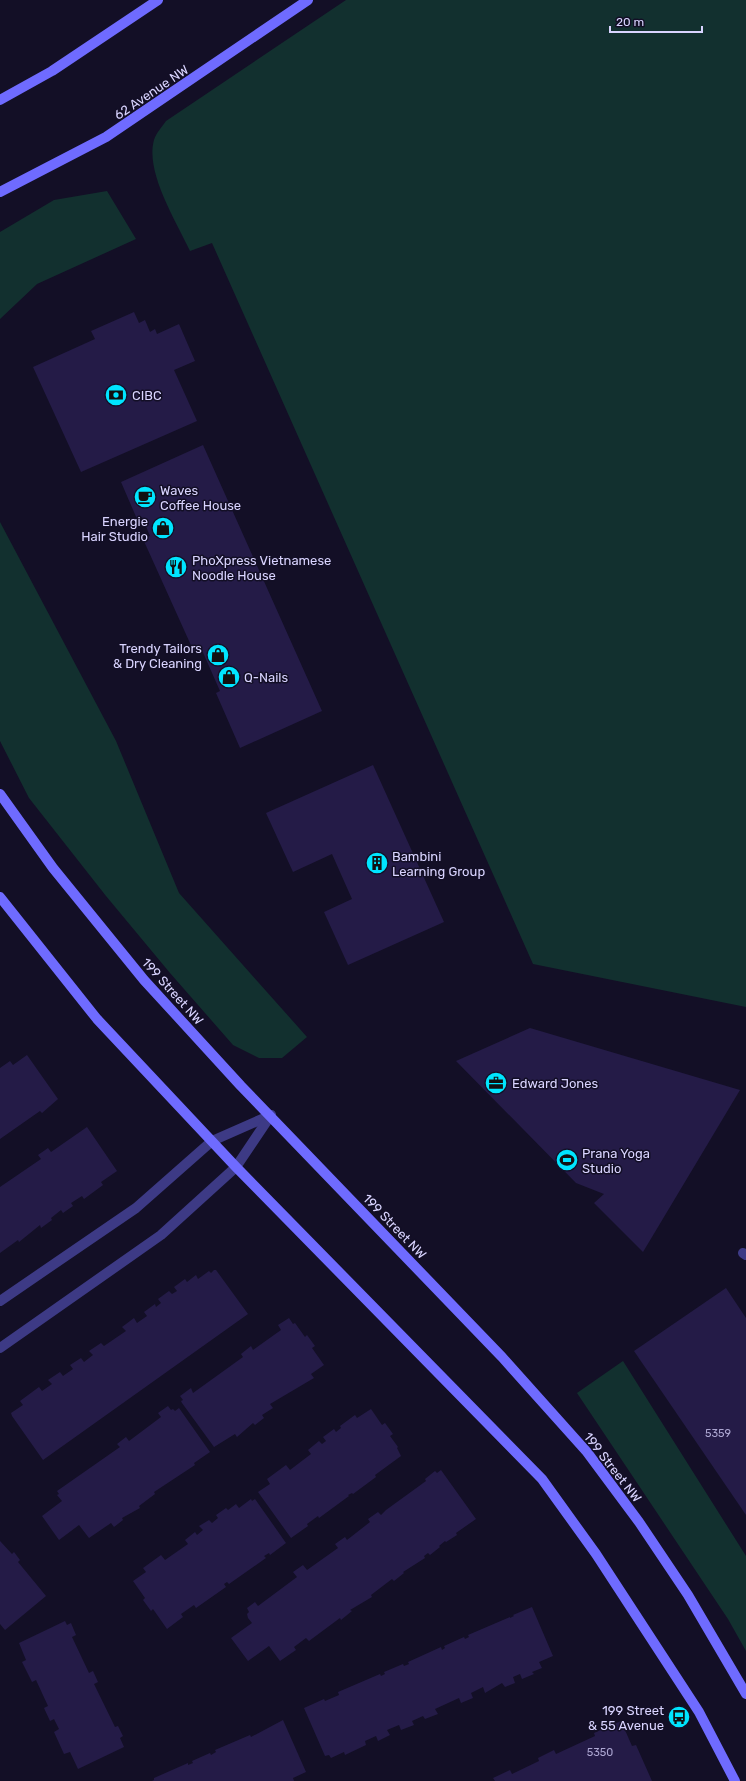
<svg xmlns="http://www.w3.org/2000/svg" width="746" height="1781" font-family="Rubik,sans-serif">
<rect width="100%" height="100%" fill="#130f26"/>
<g fill="#12302f">
<path d="M 346,0 L 746,0 L 746,1007 L 533,964 L 212,243 L 190,251 C 176,221 145,172 154,140 C 156,133 162,127 166,121 Z"/>
<polygon points="107,191 136,239 37,284 0,319 0,232 54,200"/>
<polygon points="0,522 116,741 179,893 307,1037 282,1058 259,1058 233,1045 170,973 106,896 29,798 0,741"/>
<polygon points="623,1361 746,1556 746,1651 728,1619 577,1393"/>
</g>
<g fill="#241b47">
<polygon points="134,312 139,323 145,320 150,332 155,329 157,334 179,324 195,361 174,370 197,421 81,472 33,367 95,339 91,331"/>
<polygon points="203,445 322,711 240,748 216,693 220,691 201,648 194,652 143,539 150,536 142,517 137,519 121,482"/>
<polygon points="373,765 444,922 348,965 324,912 352,899 332,854 293,872 266,813"/>
<polygon points="530,1028 740,1090 643,1252 594,1203 604,1194 576,1183 456,1061"/>
<polygon points="27,1055 58,1099 42,1113 40,1111 0,1139 0,1068 10,1061 13,1065"/>
<polygon points="87,1127 117,1171 101,1182 103,1185 84,1199 82,1196 71,1203 73,1206 63,1213 61,1210 51,1218 52,1220 41,1228 40,1225 19,1242 18,1240 0,1253 0,1187 41,1159 38,1155 48,1148 51,1152"/>
<polygon points="214,1270 216,1270 248,1314 43,1460 12,1416 11,1413 23,1405 20,1401 39,1387 42,1391 52,1384 48,1380 60,1372 63,1376 73,1369 70,1365 81,1358 84,1362 93,1355 89,1351 101,1343 104,1346 126,1331 122,1327 134,1318 137,1323 147,1316 144,1312 155,1304 156,1307 161,1303 158,1299 169,1291 172,1294 177,1291 174,1287 185,1279 187,1282 196,1275 198,1279 209,1271 211,1273"/>
<polygon points="726,1288 746,1318 746,1515 634,1351"/>
<polygon points="289,1318 293,1324 295,1323 305,1337 307,1335 315,1346 312,1348 324,1365 311,1374 314,1378 270,1404 273,1408 262,1415 264,1418 255,1425 253,1423 237,1437 235,1434 214,1447 182,1403 181,1401 183,1400 180,1396 191,1388 193,1393 243,1357 241,1354 251,1346 253,1350 281,1330 278,1325"/>
<polygon points="168,1406 171,1410 173,1409 175,1411 179,1408 210,1452 194,1463 195,1465 154,1492 155,1494 139,1506 140,1508 122,1518 123,1520 114,1527 111,1523 89,1538 79,1525 59,1540 42,1516 62,1501 57,1495 59,1494 57,1491 120,1447 117,1444 126,1437 129,1441 161,1417 158,1413"/>
<polygon points="371,1409 382,1425 385,1423 393,1434 390,1436 398,1447 397,1448 401,1456 375,1475 376,1477 353,1494 352,1493 348,1495 349,1496 319,1518 318,1516 307,1524 308,1526 291,1538 258,1492 270,1484 267,1479 286,1465 290,1470 311,1454 308,1450 319,1441 322,1444 326,1441 323,1437 334,1429 336,1432 341,1428 340,1426 355,1415 357,1418"/>
<polygon points="441,1470 476,1519 456,1533 457,1535 446,1542 445,1541 439,1546 440,1547 430,1555 428,1553 424,1556 425,1558 403,1572 404,1573 394,1581 392,1579 371,1595 372,1597 350,1610 352,1611 341,1620 340,1618 309,1641 306,1638 294,1647 296,1650 280,1661 269,1646 248,1661 231,1638 252,1623 248,1618 247,1614 249,1612 247,1608 255,1602 258,1606 297,1577 293,1572 303,1565 307,1570 338,1548 335,1544 345,1537 347,1540 370,1522 368,1519 378,1512 381,1515 386,1510 426,1481 425,1479 435,1471 437,1473"/>
<polygon points="251,1499 252,1501 255,1499 286,1543 270,1555 269,1553 264,1556 266,1558 229,1584 227,1582 224,1584 226,1587 196,1608 194,1605 181,1614 183,1617 167,1629 153,1609 151,1611 143,1600 145,1598 133,1581 146,1572 143,1568 161,1555 165,1560 188,1544 185,1540 195,1532 197,1535 203,1530 199,1526 209,1520 212,1523 218,1518 216,1515 226,1508 228,1510 236,1504 239,1508"/>
<polygon points="0,1541 12,1554 14,1552 20,1560 18,1562 46,1596 5,1630 0,1624"/>
<polygon points="532,1607 553,1656 539,1662 542,1668 532,1672 534,1674 522,1679 520,1674 513,1677 515,1683 505,1687 502,1683 485,1693 483,1687 471,1693 473,1698 461,1703 459,1698 435,1709 438,1714 425,1719 423,1716 412,1721 414,1725 401,1730 399,1725 387,1730 390,1735 378,1741 376,1736 365,1741 366,1745 345,1755 344,1752 331,1758 329,1755 325,1756 304,1708 324,1699 325,1701 339,1695 338,1692 380,1674 381,1676 385,1674 384,1672 403,1664 404,1666 409,1664 408,1662 441,1647 442,1650 445,1648 444,1646 464,1637 465,1639 469,1637 468,1635 510,1617 510,1618 514,1616 513,1615"/>
<polygon points="65,1621 67,1625 71,1623 76,1635 72,1637 89,1673 93,1671 98,1682 94,1684 115,1727 118,1726 123,1736 120,1738 124,1747 78,1769 70,1752 64,1754 54,1732 59,1729 54,1719 50,1721 44,1708 48,1706 36,1680 32,1682 22,1662 26,1660 19,1643"/>
<polygon points="283,1720 306,1772 293,1778 294,1781 152,1781 154,1780 154,1778 188,1763 188,1765 193,1763 192,1761 210,1753 211,1755 216,1752 215,1750 250,1735 251,1737"/>
<polygon points="621,1721 632,1746 636,1745 652,1781 495,1781 493,1778 510,1770 512,1774 539,1761 538,1758 554,1750 556,1754 595,1736 594,1733"/>
</g>
<g fill="none" stroke-linecap="round" stroke-linejoin="round">
<g stroke="#3d3a85" stroke-width="10">
<polyline points="743,1253 746,1255"/>
<polyline points="0,1301 136,1208 212,1141 271,1115"/>
<polyline points="0,1348 161,1235 236,1167 271,1115"/>
</g>
<g stroke="#6f6bff" stroke-width="10">
<polyline points="0,100 52,71 158,0"/>
<polyline points="0,192 106,137 308,0"/>
<polyline points="0,794 53,868 144,980 241,1086 502,1357 587,1452 639,1522 688,1595 746,1694"/>
<polyline points="0,897 97,1019 236,1167 542,1479 596,1554 699,1712 735,1781"/>
</g>
</g>
<defs>
<g id="bank-disc" transform="scale(1.15)"><circle r="9.5" fill="#00e5ff" stroke="#130f26"/><path d="M-6-4H6V4H-6ZM0-2.3a2.3 2.3 0 1 0 0 4.6a2.3 2.3 0 1 0 0-4.6Z" fill="#111"/></g>
<g id="cafe-disc" transform="scale(1.15)"><circle r="9.5" fill="#00e5ff" stroke="#130f26"/><path d="M-5.5-4.5H6V0H3Q3 3.5 0 3.5H-2.5Q-5.5 3.5-5.5 0ZM3-3.2v2h1.7v-2ZM-6 4.5H4V6H-6Z" fill="#111"/></g>
<g id="shop-disc" transform="scale(1.15)"><circle r="9.5" fill="#00e5ff" stroke="#130f26"/><path d="M-5-2.5h2.3a2.7 3.5 0 0 1 5.4 0H5L5.5 6h-11ZM-1.5-2.5h3a1.5 2.3 0 0 0-3 0Z" fill="#111"/></g>
<g id="restaurant-disc" transform="scale(1.15)"><circle r="9.5" fill="#00e5ff" stroke="#130f26"/><path d="M-5-6h1v4h1v-4h1v4h1v-4h1v5L-1.5 .5V6h-2V.5L-5-1ZM5-6V6H3V1.5H1.5Q1.5-4 5-6Z" fill="#111"/></g>
<g id="building-disc" transform="scale(1.15)"><circle r="9.5" fill="#00e5ff" stroke="#130f26"/><path d="M-4-6H4V6H1V3H-1V6H-4ZM-2.5-4.3h1.7v1.8h-1.7ZM.8-4.3h1.7v1.8H.8ZM-2.5-1h1.7V.8h-1.7ZM.8-1h1.7V.8H.8Z" fill="#111"/></g>
<g id="office-disc" transform="scale(1.15)"><circle r="9.5" fill="#00e5ff" stroke="#130f26"/><path d="M-6-3h4V-5.5h4V-3h4V5H-6ZM-1-4.5V-3h2v-1.5ZM-6 0V1H6V0Z" fill="#111"/></g>
<g id="stadium-disc" transform="scale(1.15)"><circle r="9.5" fill="#00e5ff" stroke="#130f26"/><path d="M0-5a6.5 5 0 1 0 0 10a6.5 5 0 1 0 0-10ZM-3.5-1.8h7v3.6h-7Z" fill="#111"/></g>
<g id="bus-disc" transform="scale(1.15)"><circle r="9.5" fill="#00e5ff" stroke="#130f26"/><path d="M-5-6H5V4H4V6H2V4H-2V6H-4V4H-5ZM-3.5-4V0h7V-4ZM-3.5 1.2v1.5H-2V1.2ZM2 1.2v1.5H3.5V1.2Z" fill="#111"/></g>
</defs>
<g fill-rule="evenodd">
<use href="#bank-disc" x="116" y="395"/>
<use href="#cafe-disc" x="145" y="497"/>
<use href="#shop-disc" x="163" y="528"/>
<use href="#restaurant-disc" x="176" y="567"/>
<use href="#shop-disc" x="218" y="655"/>
<use href="#shop-disc" x="229" y="677"/>
<use href="#building-disc" x="377" y="863"/>
<use href="#office-disc" x="496" y="1083"/>
<use href="#stadium-disc" x="567" y="1160"/>
<use href="#bus-disc" x="679" y="1717"/>
</g>
<g text-anchor="middle" stroke-width="3" stroke-linejoin="round" paint-order="stroke">
<g font-size="11" fill="#aca6d1">
<text x="718" y="1437">5359</text>
<text x="600" y="1756">5350</text>
</g>
<g font-size="13" fill="#d9d4ff" stroke="#130f26">
<text transform="translate(151 92) rotate(-34)" y="5">62 Avenue NW</text>
<text transform="translate(173 991) rotate(48)" y="5">199 Street NW</text>
<text transform="translate(395 1226) rotate(46)" y="5">199 Street NW</text>
<text transform="translate(613 1467) rotate(52)" y="5">199 Street NW</text>
</g>
<g font-size="13" fill="#d9d4ff" stroke="#130f26" text-anchor="start">
<text x="132" y="400">CIBC</text>
<text x="160" y="495">Waves<tspan x="160" dy="15">Coffee House</tspan></text>
<text x="148" y="526" text-anchor="end">Energie<tspan x="148" dy="15">Hair Studio</tspan></text>
<text x="192" y="565">PhoXpress Vietnamese<tspan x="192" dy="15">Noodle House</tspan></text>
<text x="202" y="653" text-anchor="end">Trendy Tailors<tspan x="202" dy="15">&amp; Dry Cleaning</tspan></text>
<text x="244" y="682">Q-Nails</text>
<text x="392" y="861">Bambini<tspan x="392" dy="15">Learning Group</tspan></text>
<text x="512" y="1088">Edward Jones</text>
<text x="582" y="1158">Prana Yoga<tspan x="582" dy="15">Studio</tspan></text>
<text x="664" y="1715" text-anchor="end">199 Street<tspan x="664" dy="15">&amp; 55 Avenue</tspan></text>
</g>
</g>
<path d="M610 26v6h92v-6" fill="none" stroke="#d9d4ff" stroke-width="2"/>
<text x="616" y="26" font-size="12" fill="#d9d4ff" stroke="#130f26" stroke-width="3" paint-order="stroke">20 m</text>
</svg>
